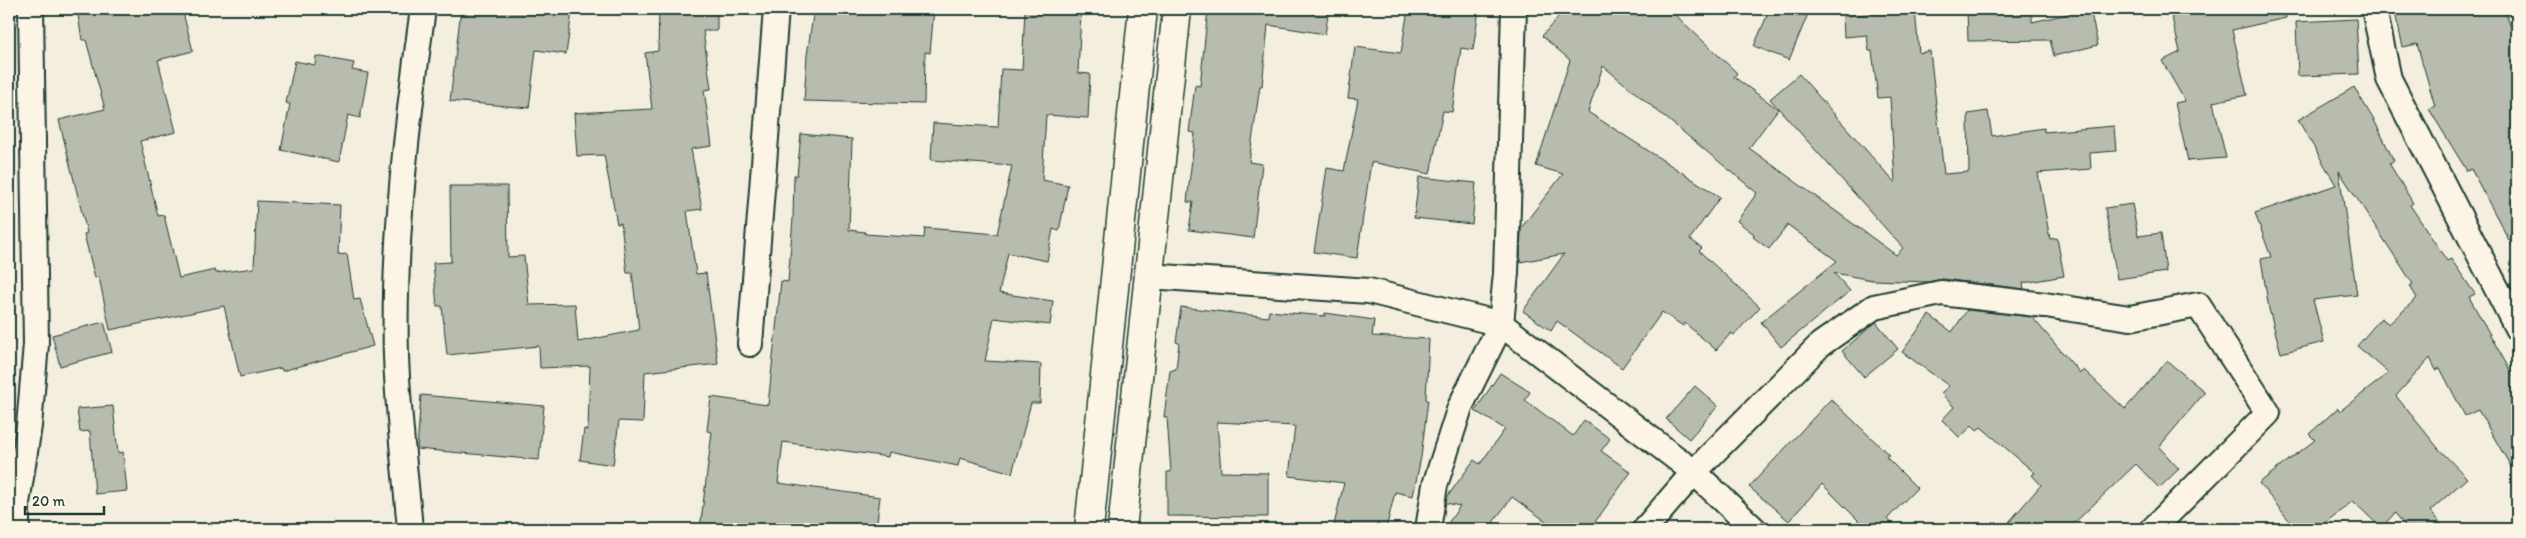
<svg xmlns="http://www.w3.org/2000/svg" width="2526" height="538" font-family="Itim,sans-serif">
<rect width="100%" height="100%" fill="#f3eede"/>
<filter id="ink" filterUnits="userSpaceOnUse"><feTurbulence type="fractalNoise" baseFrequency=".02" numOctaves="2"/><feDisplacementMap in="SourceGraphic" scale="10" xChannelSelector="R" yChannelSelector="G"/><feConvolveMatrix kernelMatrix="1 2 1 2 8 2 1 2 1" color-interpolation-filters="sRGB"/></filter>
<g filter="url(#ink)">
<g fill="#b8bcae" stroke="#1f3d34">
<polygon points="77,9 182,9 193,51 158,60 176,132 140,141 158,216 164,215 179,278 215,270 216,273 254,268 257,201 340,205 338,255 347,254 354,300 360,299 373,346 282,371 281,368 240,377 224,306 110,330 99,277 95,278 84,234 87,233 59,120 105,109 86,40 82,40"/>
<polygon points="461,9 547,9 572,12 566,54 536,50 529,108 450,101"/>
<polygon points="659,9 717,9 717,31 703,31 711,89 704,90 712,146 691,149 702,209 687,211 696,274 706,273 718,364 645,372 643,422 619,421 613,465 580,460 584,429 588,430 590,366 540,368 539,346 447,355 442,306 437,306 433,263 451,262 450,186 507,186 508,257 524,256 529,305 575,304 578,342 639,330 632,273 627,273 621,223 617,224 604,155 577,156 574,113 652,109 645,53 658,51"/>
<polygon points="814,9 934,9 930,53 925,52 924,104 804,101 807,55"/>
<polygon points="1025,9 1081,12 1078,73 1090,74 1088,118 1046,115 1042,180 1068,185 1059,231 1053,229 1047,261 1008,253 999,293 1053,301 1050,325 994,318 985,361 1041,364 1040,403 1031,403 1012,473 960,458 958,466 889,452 888,457 783,442 778,483 880,497 876,529 700,529 712,432 707,431 711,397 768,405 781,281 788,282 793,218 794,175 797,175 801,134 852,139 849,230 865,232 865,234 924,238 925,228 997,234 1012,166 931,160 933,123 998,127 1001,69 1022,70"/>
<polygon points="1208,9 1329,9 1325,34 1268,25 1262,86 1260,86 1249,162 1262,164 1253,238 1189,230 1193,202 1187,202 1195,133 1189,132 1195,85 1200,86"/>
<polygon points="1408,9 1479,9 1473,50 1461,48 1452,112 1443,111 1430,174 1371,162 1357,258 1314,252 1327,168 1344,171 1358,99 1348,98 1355,47 1401,53"/>
<polygon points="1565,9 1669,9 1737,73 1734,77 1778,109 1749,148 1896,255 1903,248 1770,99 1799,74 1895,183 1890,97 1878,98 1872,51 1869,51 1867,35 1844,37 1843,16 1915,10 1919,53 1930,51 1944,174 1969,172 1968,114 1988,111 1992,136 2044,128 2044,132 2114,126 2116,151 2090,153 2091,169 2038,173 2050,239 2057,238 2064,276 2023,283 2024,289 1943,279 1928,282 1872,280 1834,273 1850,291 1781,347 1761,322 1837,261 1788,225 1769,249 1753,237 1754,234 1737,221 1757,193 1603,66 1588,112 1720,197 1690,239 1702,248 1699,251 1760,307 1734,335 1731,333 1716,350 1685,323 1683,326 1662,312 1622,368 1557,321 1551,331 1523,311 1564,254 1520,262 1521,228 1563,174 1536,166 1570,60 1542,36"/>
<polygon points="1770,9 1810,9 1789,60 1754,46"/>
<polygon points="1967,9 2032,9 2032,22 2090,9 2098,45 2054,56 2050,40 1968,41"/>
<polygon points="2170,9 2285,9 2286,18 2232,30 2247,95 2213,102 2226,158 2188,161 2175,103 2185,101 2162,61 2180,52"/>
<polygon points="2394,9 2504,9 2517,43 2517,255 2471,169 2467,171 2429,109 2435,106 2417,44 2403,47"/>
<polygon points="2356,19 2359,74 2298,76 2296,22"/>
<polygon points="316,56 354,63 352,70 368,73 360,118 348,115 339,162 281,150 290,104 286,103 295,61 315,65"/>
<polygon points="2354,87 2375,122 2394,161 2389,163 2413,203 2410,205 2447,261 2451,259 2475,294 2469,297 2517,383 2517,477 2478,410 2465,416 2440,368 2436,370 2430,358 2396,396 2438,448 2467,478 2430,511 2445,529 2408,529 2395,513 2381,528 2353,501 2317,529 2296,529 2259,483 2315,440 2309,434 2338,408 2340,411 2389,373 2357,346 2381,318 2389,324 2417,298 2410,286 2413,284 2339,171 2357,295 2313,300 2324,342 2281,353 2269,309 2261,259 2271,257 2255,213 2336,185 2298,120"/>
<polygon points="1419,177 1476,183 1472,224 1414,218"/>
<polygon points="2132,204 2138,236 2161,233 2166,272 2117,279 2105,208"/>
<polygon points="1181,307 1268,317 1269,311 1325,316 1325,313 1374,320 1372,336 1429,339 1426,399 1428,400 1421,457 1413,496 1395,492 1386,529 1333,529 1344,483 1289,476 1295,426 1217,422 1221,472 1268,473 1268,517 1167,516 1167,472 1171,472 1167,418 1164,417 1170,371 1176,369 1179,343 1176,342"/>
<polygon points="1967,310 2032,317 2080,373 2084,370 2125,409 2167,361 2205,392 2159,447 2179,469 2159,488 2136,464 2068,529 2003,529 2041,485 2032,475 2035,473 1981,427 1977,430 1972,425 1960,438 1942,420 1954,407 1941,393 1949,386 1902,352 1929,315 1952,332"/>
<polygon points="104,322 112,352 60,366 52,335"/>
<polygon points="1876,322 1898,349 1864,377 1842,351"/>
<polygon points="1500,373 1530,392 1525,400 1573,436 1584,420 1610,439 1601,451 1631,472 1590,529 1557,529 1512,497 1488,529 1444,529 1460,506 1446,503 1447,497 1474,460 1480,464 1505,429 1475,411"/>
<polygon points="1695,386 1718,406 1689,439 1666,419"/>
<polygon points="421,395 544,406 539,460 417,449"/>
<polygon points="1831,399 1889,455 1886,457 1917,488 1887,519 1898,529 1867,529 1822,484 1789,521 1749,487"/>
<polygon points="113,406 118,453 123,452 127,491 95,494 90,431 80,432 77,409"/>
</g>
<g fill="none" stroke-linecap="round" stroke-linejoin="round">
<g stroke="#1f3d34" stroke-width="28">
<g id="minor">
<polyline points="2374,9 2389,79 2517,328"/>
<polyline points="1148,276 1369,291 1501,324 1694,472 1754,529"/>
<polyline points="750,344 776,9"/>
<polyline points="17,529 17,503 29,426 36,344 31,9"/>
<path d="M 410,529 C 405,472 398,413 396,356 C 393,240 407,123 423,9"/>
<polyline points="1428,529 1435,485 1460,407 1501,324 1506,273 1514,9"/>
<polyline points="1645,529 1694,472 1821,344 1874,307 1941,293 2045,305 2130,318 2198,305 2268,413 2153,529"/>
</g>
</g>
<g stroke="#1f3d34" stroke-width="31">
<g id="primary">
<polyline points="1089,529 1143,9"/>
<polyline points="1122,529 1177,9"/>
</g>
</g>
<use href="#minor" stroke="#fcf5e5" stroke-width="24"/>
<use href="#primary" stroke="#fcf5e5" stroke-width="28"/>
</g>
</g>
<rect width="2526" height="538" fill="none" stroke="#fcf5e5" stroke-width="30"/>
<rect x="15" y="15" width="2496" height="508" fill="none" stroke="#1f3d34" stroke-width="2" filter="url(#ink)"/>
<path d="M25 506v8h79v-8" fill="none" stroke="#1f3d34" stroke-width="2.5"/>
<text x="32" y="506" font-size="15" fill="#1f3d34" stroke="#fcf5e5" stroke-width="4" paint-order="stroke">20 m</text>
</svg>
